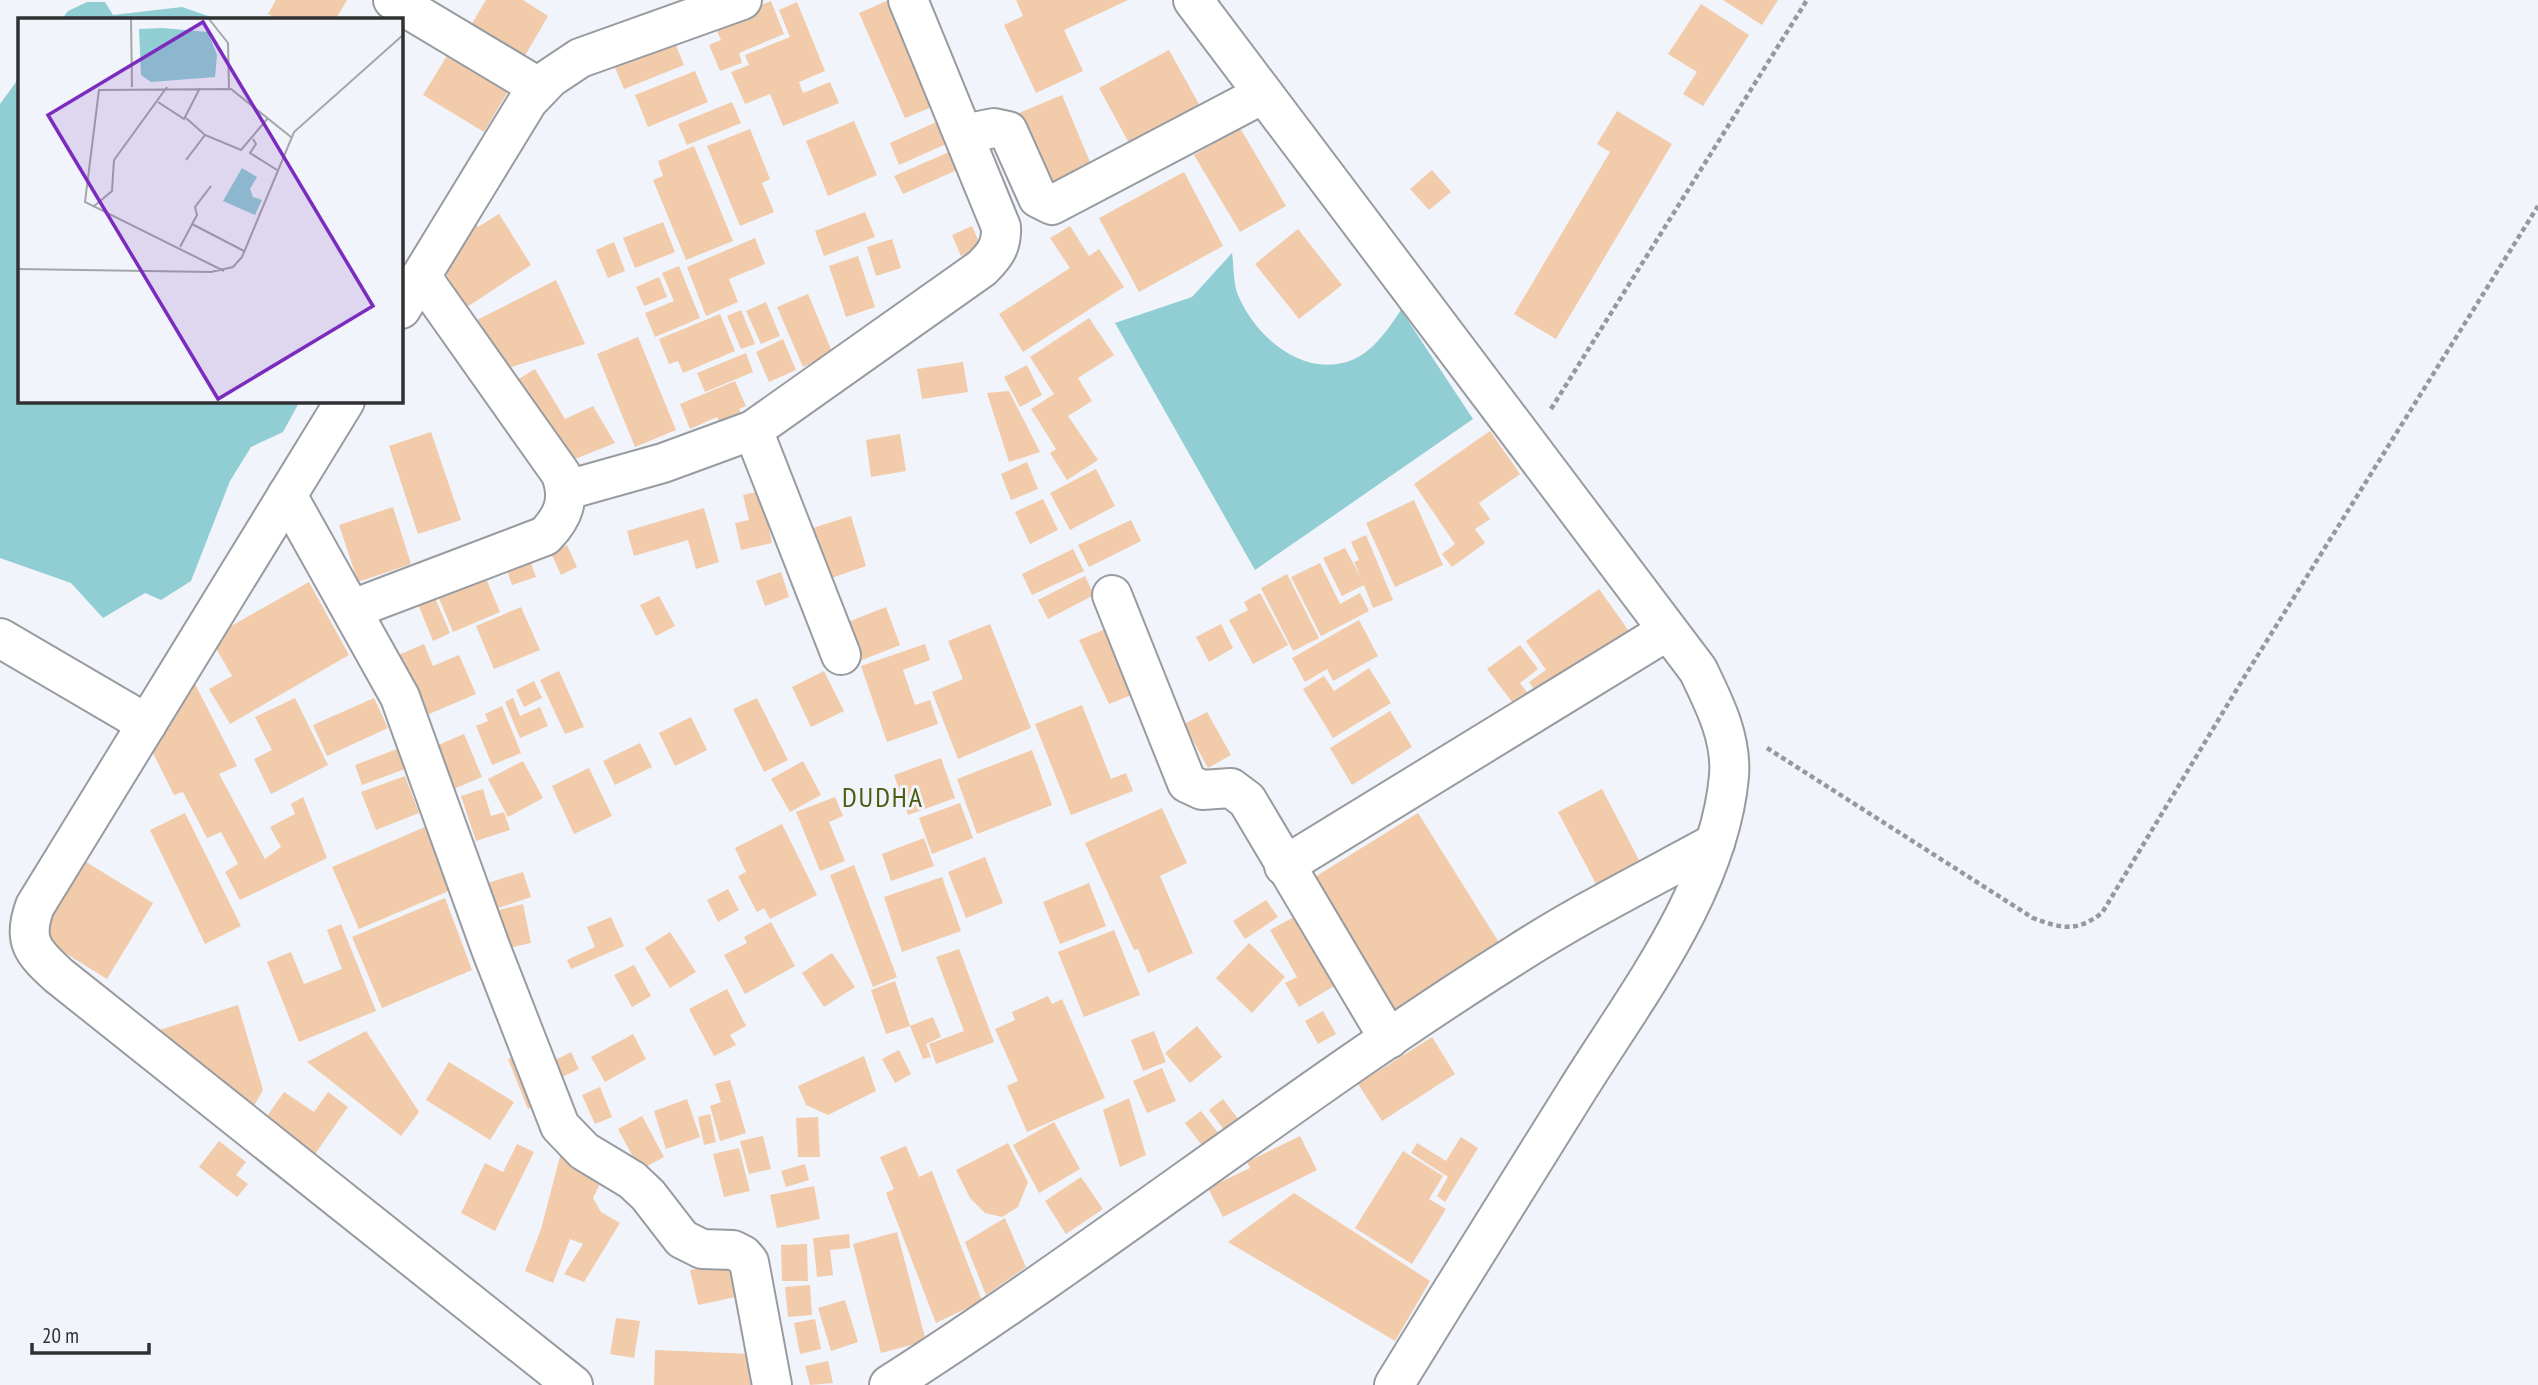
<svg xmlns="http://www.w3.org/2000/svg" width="2538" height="1385" font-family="'PT Sans Narrow',sans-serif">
<rect width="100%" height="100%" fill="#f1f4fa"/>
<g fill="#91ced3">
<polygon points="87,2 105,2 113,15 182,7 217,19 62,19 68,11"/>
<polygon points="19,78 19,401 300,401 283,432 251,447 230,481 191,581 161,600 145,593 103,618 71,583 0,558 0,104"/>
<path d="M 1232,253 C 1234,266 1233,283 1238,295 C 1256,338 1304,379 1352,360 C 1374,351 1388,329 1401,310 L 1473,419 L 1255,570 L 1115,323 L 1192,297 Z"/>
</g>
<g fill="#f2cbaa">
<polygon points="276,0 347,0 336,19 277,19 268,14"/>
<polygon points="486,0 523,0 548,16 519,66 465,35"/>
<polygon points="889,0 896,0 942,103 905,118 859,13"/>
<polygon points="1016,0 1128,0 1064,30 1083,71 1036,93 1004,25 1023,16"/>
<polygon points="1723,0 1778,0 1762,25"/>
<polygon points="771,1 784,34 739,53 742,63 720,71 709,45 721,40 714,24"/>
<polygon points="797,2 825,71 799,82 803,93 830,82 839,103 783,126 770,94 745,104 731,72 749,65 745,55 790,37 779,10"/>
<polygon points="1701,4 1749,35 1703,106 1683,94 1697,72 1668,54"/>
<polygon points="671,33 684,65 624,89 611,58"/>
<polygon points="453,46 513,83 484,132 423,95"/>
<polygon points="1169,50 1205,115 1135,154 1099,88"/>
<polygon points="695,71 708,102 648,127 635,95"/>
<polygon points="1062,95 1095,174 1046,195 1012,116"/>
<polygon points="732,102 741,123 687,145 678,124"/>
<polygon points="1617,111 1672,144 1556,339 1514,314 1610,152 1597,144"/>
<polygon points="945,118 955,140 899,165 890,143"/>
<polygon points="854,121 877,175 828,196 806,141"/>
<polygon points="1240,128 1286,206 1240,232 1194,155"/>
<polygon points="750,129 770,179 762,183 774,212 740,226 707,146"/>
<polygon points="694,146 733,241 686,260 653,180 663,176 658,161"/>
<polygon points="949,152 957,170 903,194 894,176"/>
<polygon points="1432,170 1451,192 1429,210 1410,189"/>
<polygon points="1184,172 1223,246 1139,292 1099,218"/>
<polygon points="865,212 875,237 824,256 815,231"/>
<polygon points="499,214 531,265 467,307 438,262 464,245 456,233 474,221 478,227"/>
<polygon points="663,222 675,252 635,268 623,238"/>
<polygon points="972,226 981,247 961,256 952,235"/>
<polygon points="1070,226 1089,256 1099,249 1124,287 1023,352 999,314 1070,268 1050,238"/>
<polygon points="1298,229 1342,285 1299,319 1255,264"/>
<polygon points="755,238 765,264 729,279 738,302 706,316 687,267"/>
<polygon points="892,239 901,268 876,276 867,247"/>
<polygon points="614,242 625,271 608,278 596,250"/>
<polygon points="858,256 875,307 846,317 829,266"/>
<polygon points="679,266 700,318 655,337 645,313 674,301 662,273"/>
<polygon points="659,277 667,297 644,306 636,287"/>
<polygon points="556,280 585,344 502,370 477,320"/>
<polygon points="808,294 833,354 803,367 777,307"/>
<polygon points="766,302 780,336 761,344 746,311"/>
<polygon points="741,310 755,344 741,349 727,316"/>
<polygon points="720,314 735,351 683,373 678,361 669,364 659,339"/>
<polygon points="1089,318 1114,355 1078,378 1092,401 1068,416 1098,460 1067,480 1050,453 1056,449 1031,409 1054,394 1030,357"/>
<polygon points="638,337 676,430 635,447 597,354"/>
<polygon points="783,339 796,370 769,382 756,352"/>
<polygon points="746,353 753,372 705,392 697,373"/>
<polygon points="963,362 968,392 922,399 917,369"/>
<polygon points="1027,365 1042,395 1020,407 1004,377"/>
<polygon points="535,369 565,419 593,406 615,443 565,463 517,380"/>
<polygon points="735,381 746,406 739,409 744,419 722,428 717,417 690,429 680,404"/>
<polygon points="1009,391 1040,452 1009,462 987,393"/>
<polygon points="1490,431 1520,474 1479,503 1490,519 1475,529 1485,543 1452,567 1442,554 1455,544 1414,484"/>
<polygon points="431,432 461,520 418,534 389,446"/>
<polygon points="900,434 906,471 871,477 866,440"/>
<polygon points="1027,462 1038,489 1011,500 1001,474"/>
<polygon points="1096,469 1115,506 1070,530 1050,493"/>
<polygon points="761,491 772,543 741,550 735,523 749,520 743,495"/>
<polygon points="1043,499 1058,530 1030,544 1015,512"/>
<polygon points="1414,500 1443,565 1395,587 1366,523"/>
<polygon points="393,507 411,564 358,582 339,525"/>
<polygon points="704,508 719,562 696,569 688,540 634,556 627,531"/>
<polygon points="851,516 866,566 817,583 800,532"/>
<polygon points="1131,520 1141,541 1089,567 1078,545"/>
<polygon points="1366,535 1393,600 1373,608 1364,585 1342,596 1323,558 1345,548 1361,578 1354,562 1359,560 1351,542"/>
<polygon points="567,545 577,567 561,575 551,553"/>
<polygon points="1073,549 1084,571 1032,595 1022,574"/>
<polygon points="527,552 536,577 512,585 504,561"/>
<polygon points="1320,563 1340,604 1360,593 1369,611 1321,636 1291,577"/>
<polygon points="480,564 500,612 453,632 433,584"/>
<polygon points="781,572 789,597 765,606 756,581"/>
<polygon points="1287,574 1319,638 1293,651 1261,588"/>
<polygon points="1085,576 1094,595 1048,619 1038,600"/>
<polygon points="309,582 349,655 230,724 209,689 232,676 210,638"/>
<polygon points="429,584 450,633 433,641 413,592"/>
<polygon points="1599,589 1631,634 1540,698 1529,682 1546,670 1526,641"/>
<polygon points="1260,593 1288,645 1253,664 1229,620 1248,610 1244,602"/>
<polygon points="659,596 675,626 656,636 640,605"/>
<polygon points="521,607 540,650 494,669 476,626"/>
<polygon points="886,607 900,645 862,660 848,622"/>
<polygon points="1359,620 1378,656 1333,681 1327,669 1305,682 1292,658"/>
<polygon points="990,624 1031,728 958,759 932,692 963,679 948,641"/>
<polygon points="1221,624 1233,648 1209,662 1196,637"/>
<polygon points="1113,626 1139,692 1109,704 1079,640"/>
<polygon points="424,644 433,666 459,655 476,694 415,720 389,659"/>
<polygon points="925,644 930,660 903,670 915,705 930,700 938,724 887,742 861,666"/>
<polygon points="1520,645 1538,669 1520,683 1533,700 1519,711 1487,669"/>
<polygon points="1369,668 1391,703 1333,738 1303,689 1324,676 1334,691"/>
<polygon points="559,671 584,727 565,734 540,680"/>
<polygon points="824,671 844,711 811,727 792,687"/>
<polygon points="534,681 542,698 524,707 516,690"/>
<polygon points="194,682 237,766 219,774 265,859 281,847 270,827 295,814 291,804 303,797 327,858 240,900 225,872 238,864 221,832 207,838 183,792 174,795 145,737"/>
<polygon points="295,698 328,765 271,794 254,759 272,750 255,717"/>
<polygon points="374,698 388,728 327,756 313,725"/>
<polygon points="513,698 520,716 540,707 548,726 520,738 505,702"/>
<polygon points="757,698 788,760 764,772 733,709"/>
<polygon points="1082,705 1111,779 1126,773 1133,791 1071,815 1035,724"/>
<polygon points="502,706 521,753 492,765 476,726 488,721 485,714"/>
<polygon points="1390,711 1412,747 1352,785 1330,748"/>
<polygon points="1207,712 1231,755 1208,768 1184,724"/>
<polygon points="691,717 707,750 675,766 659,733"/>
<polygon points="464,734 482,777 449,791 431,748"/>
<polygon points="640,743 652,767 615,785 603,761"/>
<polygon points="397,749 405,769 362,785 355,765"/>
<polygon points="1032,750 1052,805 977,834 957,779"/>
<polygon points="941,758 955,798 908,815 894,775"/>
<polygon points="523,761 543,798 508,817 488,779"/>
<polygon points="803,761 821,795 790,812 771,779"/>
<polygon points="589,768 612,816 574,834 552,786"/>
<polygon points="405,776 419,813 376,830 361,792"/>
<polygon points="483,789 491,816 504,812 510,830 476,841 461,796"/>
<polygon points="1602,789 1639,860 1596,884 1558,812"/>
<polygon points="835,797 843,816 829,822 845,861 820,871 796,812"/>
<polygon points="960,803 973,838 932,854 919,818"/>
<polygon points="1162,808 1187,863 1160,876 1193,953 1148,973 1138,949 1134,950 1085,843"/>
<polygon points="185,813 241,926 205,944 150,830"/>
<polygon points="1418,813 1503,949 1388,1021 1302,885"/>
<polygon points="432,824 458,887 359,929 332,867"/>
<polygon points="782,824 817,895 770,919 764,908 757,912 738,876 746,872 735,848"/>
<polygon points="924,838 934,866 891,881 882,854"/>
<polygon points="73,854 153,903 107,979 36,935"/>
<polygon points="985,857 1003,903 966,918 948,872"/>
<polygon points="854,865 897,977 873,987 830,875"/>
<polygon points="523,872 531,897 483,913 475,887"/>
<polygon points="942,877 961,931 902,952 884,897"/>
<polygon points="1089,883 1106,926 1060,944 1043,902"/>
<polygon points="728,889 739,910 718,922 707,900"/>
<polygon points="445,898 472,970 382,1008 352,937"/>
<polygon points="1266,900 1278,917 1245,939 1233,921"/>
<polygon points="523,904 531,943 499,950 490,912"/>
<polygon points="611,917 624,946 571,969 567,960 595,947 587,927"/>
<polygon points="1294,917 1320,963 1328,959 1341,982 1299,1007 1285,983 1297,977 1270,930"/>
<polygon points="771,922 795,966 745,994 724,955 747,943 744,937"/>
<polygon points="341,924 376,1011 299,1042 267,962 291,952 304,984 342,969 327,930"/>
<polygon points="1114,930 1140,995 1084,1017 1058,952"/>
<polygon points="670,932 696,972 670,988 645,948"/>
<polygon points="1249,943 1285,977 1252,1013 1216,978"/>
<polygon points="959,949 994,1042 936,1064 929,1044 964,1031 936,957"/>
<polygon points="832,953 855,987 824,1007 802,973"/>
<polygon points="634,965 651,996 632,1007 614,975"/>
<polygon points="895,981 910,1026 886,1034 871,990"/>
<polygon points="727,989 746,1026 730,1035 736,1045 714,1056 689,1009"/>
<polygon points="1048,996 1052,1004 1062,999 1105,1098 1027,1132 1007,1086 1018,1081 995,1029 1015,1020 1012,1012"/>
<polygon points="238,1005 263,1090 252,1109 144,1035"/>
<polygon points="1323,1011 1336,1034 1318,1044 1305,1021"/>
<polygon points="933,1017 941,1037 926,1044 931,1057 923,1059 910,1026"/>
<polygon points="1197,1026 1222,1057 1190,1083 1165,1053"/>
<polygon points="366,1031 419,1112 401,1136 307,1062"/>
<polygon points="1154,1031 1166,1062 1143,1071 1131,1040"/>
<polygon points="633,1034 646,1059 605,1082 591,1057"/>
<polygon points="1432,1037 1455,1074 1382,1121 1358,1084"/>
<polygon points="899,1050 911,1074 895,1083 882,1059"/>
<polygon points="527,1052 546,1102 528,1109 508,1059"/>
<polygon points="571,1052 579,1069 552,1082 544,1066"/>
<polygon points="864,1056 876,1091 828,1115 806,1105 798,1086"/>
<polygon points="449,1062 514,1102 490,1140 426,1100"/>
<polygon points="1162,1068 1176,1101 1147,1113 1133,1081"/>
<polygon points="730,1080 746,1133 720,1141 710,1106 721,1102 715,1084"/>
<polygon points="600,1087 612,1117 595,1124 582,1095"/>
<polygon points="284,1092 314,1112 328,1092 348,1107 308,1164 258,1129"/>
<polygon points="1129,1098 1146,1155 1120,1167 1103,1110"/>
<polygon points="687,1099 700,1137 666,1149 654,1111"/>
<polygon points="1223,1099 1239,1120 1225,1131 1209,1110"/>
<polygon points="1201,1111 1220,1135 1204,1148 1185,1123"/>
<polygon points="710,1114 716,1142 704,1145 698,1117"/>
<polygon points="642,1116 664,1157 640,1170 618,1129"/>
<polygon points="818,1117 820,1157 798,1157 796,1118"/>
<polygon points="1054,1122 1080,1169 1039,1193 1013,1145"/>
<polygon points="763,1136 771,1169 749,1174 740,1141"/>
<polygon points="1300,1136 1317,1170 1223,1217 1208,1188 1250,1168 1247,1162"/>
<polygon points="1461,1137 1478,1148 1445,1202 1437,1196 1448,1177 1411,1153 1417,1143 1446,1161"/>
<polygon points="219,1141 246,1162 236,1175 248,1184 237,1197 199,1167"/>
<polygon points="1008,1143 1028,1182 1018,1207 1002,1217 985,1213 970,1198 956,1170"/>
<polygon points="517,1144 534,1152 495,1231 461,1213 485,1163 503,1172"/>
<polygon points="563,1145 607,1170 593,1198 601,1212 620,1223 584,1282 564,1274 583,1244 570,1239 553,1283 525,1271 541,1229"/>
<polygon points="906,1146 919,1177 932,1171 982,1301 936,1323 886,1193 894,1189 880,1157"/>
<polygon points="739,1148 750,1191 724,1197 713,1154"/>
<polygon points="1403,1151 1443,1176 1429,1199 1446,1209 1412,1264 1355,1228"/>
<polygon points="805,1164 809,1180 786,1187 781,1171"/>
<polygon points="1081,1177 1103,1209 1066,1234 1045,1201"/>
<polygon points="814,1186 820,1219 777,1228 770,1195"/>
<polygon points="1294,1193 1430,1281 1395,1341 1228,1242"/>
<polygon points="1005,1218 1026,1267 986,1295 965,1242"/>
<polygon points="897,1232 926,1341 881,1353 853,1244"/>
<polygon points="849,1234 850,1248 830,1250 833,1275 817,1277 813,1238"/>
<polygon points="807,1244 808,1281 782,1281 781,1245"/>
<polygon points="738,1260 745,1295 698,1305 690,1270"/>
<polygon points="810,1285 812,1315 788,1317 785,1287"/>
<polygon points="845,1300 858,1342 831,1351 818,1308"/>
<polygon points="616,1318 640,1321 634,1358 610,1354"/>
<polygon points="815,1319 821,1349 800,1354 794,1323"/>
<polygon points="655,1350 752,1354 751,1385 654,1385"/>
<polygon points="828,1361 833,1383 810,1385 805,1366"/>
</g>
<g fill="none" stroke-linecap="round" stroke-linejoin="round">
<g stroke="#989ba0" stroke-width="42">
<g id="minor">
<polyline points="393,0 540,88"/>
<path d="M 1193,0 L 1698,670 C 1714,703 1732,738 1729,776 C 1719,890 1635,997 1576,1092 C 1515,1190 1454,1287 1394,1385"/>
<polyline points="964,134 994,128 1008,131 1038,198 1052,205 1263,94"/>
<polyline points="401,309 528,101 550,78 580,58 742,0"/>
<path d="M 345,401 L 35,906 C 22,941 33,952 58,975 L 573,1385"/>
<polyline points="753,430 841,655"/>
<path d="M 567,490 L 663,463 L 753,430 L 982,268 C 995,255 1002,246 1001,227 L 908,0"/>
<polyline points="287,495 400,697 491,949 560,1126 584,1151 632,1180 648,1195 682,1239 702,1249 733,1250 743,1255 749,1262 772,1385"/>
<polyline points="1112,595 1187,783 1202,790 1231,788 1247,800 1389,1039"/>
<path d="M 353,609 L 545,536 C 564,516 570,500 561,474 L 421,276"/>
<polyline points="0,638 147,724"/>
<polyline points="1284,866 1667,631"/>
<path d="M 889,1385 C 1103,1248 1302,1089 1517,954 C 1581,913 1649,879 1715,843"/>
</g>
</g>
<g stroke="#96989c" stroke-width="4.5" stroke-dasharray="5 3.5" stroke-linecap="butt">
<polyline points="1551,409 1807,0"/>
<path d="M 1767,748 L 2033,918 C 2062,929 2077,932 2102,913 L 2243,679 L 2538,206"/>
</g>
<use href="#minor" stroke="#fff" stroke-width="38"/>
</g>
<g text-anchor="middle" stroke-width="6" stroke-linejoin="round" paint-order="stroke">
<g font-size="28" letter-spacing="2" fill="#4a5d11" stroke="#f1f4fa">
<text x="883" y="807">DUDHA</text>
</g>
</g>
<g transform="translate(18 18)">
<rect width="385" height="385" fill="#f1f4fa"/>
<path d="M 144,10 L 190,14 L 199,37 L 197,59 L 133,64 L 123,57 L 121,11 ZM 224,150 L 239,159 L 232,171 L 235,179 L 244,182 L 237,197 L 205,183 Z" fill="#91ced3"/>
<path fill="none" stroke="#a4a6aa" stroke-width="2" d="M 113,1 L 114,69M 191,1 L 210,25 L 211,70M 140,84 L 166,101 L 182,70M 168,100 L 187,117 L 223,132 L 250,100M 235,121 L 238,126 L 232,135 L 259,152M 168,142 L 187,117M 75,189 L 94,173 L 96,142 L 149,69M 174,206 L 226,233M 162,229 L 179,197 L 177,189 L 193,168M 0,251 L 193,254 L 215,249 L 224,239 L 276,114 L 385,17M 206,253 L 67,184 L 81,72 L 213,71 L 273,119"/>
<path fill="#7b2cbf" fill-opacity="0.15" stroke="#7b2cbf" stroke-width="3.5" d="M 185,4 L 355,288 L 200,381 L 30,97 Z"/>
<rect width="385" height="385" fill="none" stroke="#303133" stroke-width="3.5"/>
</g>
<path d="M32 1343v10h117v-10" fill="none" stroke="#303133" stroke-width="3.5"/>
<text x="42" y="1343" font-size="21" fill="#303133" stroke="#f1f4fa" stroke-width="5" paint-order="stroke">20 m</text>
</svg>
